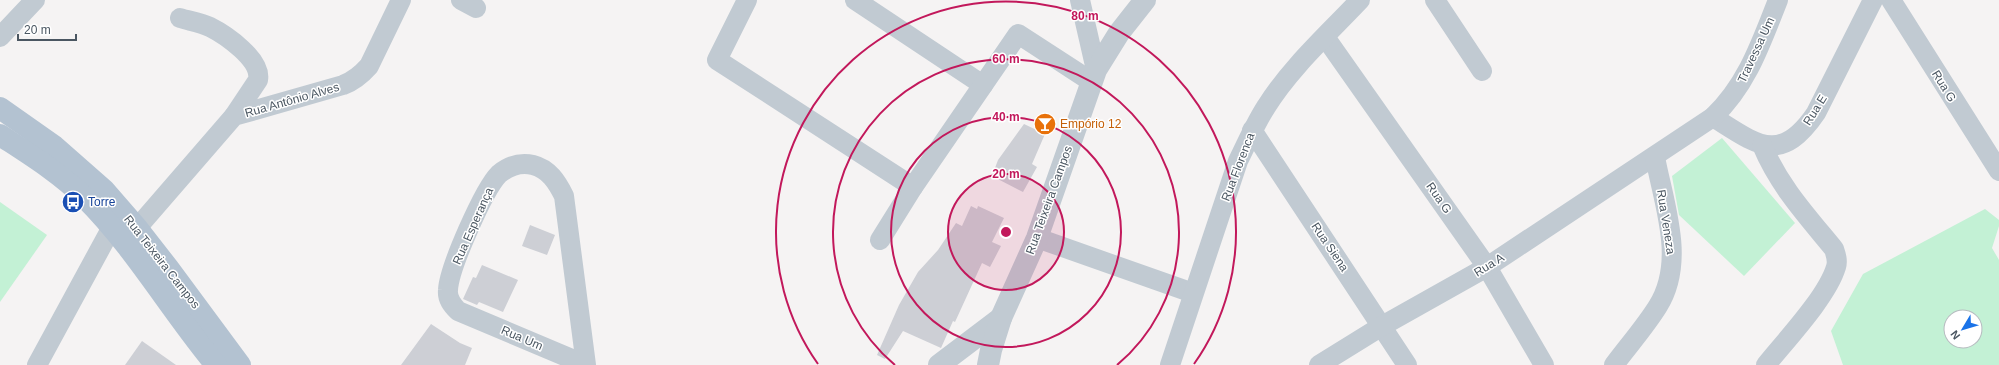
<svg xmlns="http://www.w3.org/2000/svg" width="1999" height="365" font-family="Arial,sans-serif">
<rect width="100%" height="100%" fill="#f5f3f3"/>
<g fill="#c3f1d5" fill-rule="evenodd">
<polygon points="1722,138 1795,223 1744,276 1679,215 1672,176"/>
<polygon points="0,202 47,235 0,302"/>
<path d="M 1985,209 L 1999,220 L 1999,226 L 1992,248 L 1999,260 L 1999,365 L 1843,365 L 1831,331 L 1863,274 ZM 1951,317 L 1975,317 L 1975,341 L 1951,341 Z"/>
</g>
<g fill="#cdcfd5">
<polygon points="1024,124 1045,134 1032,164 1037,167 1023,192 992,176 998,160"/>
<polygon points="971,206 977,209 978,206 1004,218 992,242 1001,246 990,267 982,263 955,322 953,321 941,348 903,331 885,359 877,355 899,305 918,272 938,250 956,223 962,226"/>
<polygon points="530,225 555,235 547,255 522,246"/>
<polygon points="482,265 518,280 503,312 479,302 477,305 463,299 473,277 476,278"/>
<polygon points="431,324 460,343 472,348 465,365 401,365"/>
<polygon points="142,341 176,365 125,365"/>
</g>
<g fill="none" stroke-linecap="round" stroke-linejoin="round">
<g stroke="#c1cad2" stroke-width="20">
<polyline points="461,0 476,8"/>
<polyline points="747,0 717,60 913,187"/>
<polyline points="855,0 983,85"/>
<polyline points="1080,0 1096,70"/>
<polyline points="1435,0 1482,71"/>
<polyline points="1891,0 1999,171"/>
<path d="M 180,18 C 190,21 201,23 210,27 C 226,35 262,60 258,80 L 234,116"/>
<polyline points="0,37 35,0"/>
<polyline points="1325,37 1487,267 1544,365"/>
<path d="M 1713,117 C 1756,144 1780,166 1816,113 L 1873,0"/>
<polyline points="1252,130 1407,365"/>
<path d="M 1762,145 C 1779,186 1807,216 1834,249 C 1836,255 1838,261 1836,267 C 1827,297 1786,340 1766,365"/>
<path d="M 137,228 L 234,116 L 343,85 C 354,81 361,75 369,66 L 401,0"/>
<polyline points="1037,238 1193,293"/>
<polyline points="880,240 913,187 1018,34 1092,82"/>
<polyline points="37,365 112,227"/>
<path d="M 586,365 L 458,311 C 452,305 447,299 448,290 C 449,268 484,189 499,174 C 509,166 521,162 533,165 C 549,169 557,182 564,196 L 586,365"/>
<path d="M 1170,365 L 1238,161 C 1247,143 1255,124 1266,107 C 1290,68 1329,33 1360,0"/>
<path d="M 1319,365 L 1382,326 L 1487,267 L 1713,117 C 1747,85 1761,43 1778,0"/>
<path d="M 1614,365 C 1628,346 1645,327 1658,306 C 1686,261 1664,205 1655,157"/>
</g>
<g stroke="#c1cad2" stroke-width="22">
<polyline points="939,365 1001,318"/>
<polyline points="988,365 991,350 1001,318 1037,238 1096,70 1119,33 1145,0"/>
</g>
<g stroke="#b3c2d1" stroke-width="22">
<polyline points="0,108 54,146 104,190 137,228 169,269 240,365"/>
<path d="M 0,135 C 29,154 60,173 85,198 C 135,248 171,311 216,365"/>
</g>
</g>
<circle cx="1006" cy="232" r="58" fill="#c2185b" fill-opacity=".12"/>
<g fill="none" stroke="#c2185b" stroke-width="2">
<circle cx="1006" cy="232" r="58"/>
<circle cx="1006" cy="232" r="115"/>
<path d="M895 365A173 173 0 1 1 1117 365"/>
<path d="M818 364A230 230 0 1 1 1194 364"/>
</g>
<defs>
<g id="bar-disc" transform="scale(1.15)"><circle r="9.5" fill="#e8710a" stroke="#fff"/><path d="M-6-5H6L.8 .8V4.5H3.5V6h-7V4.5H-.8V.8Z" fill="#fff"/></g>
<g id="bus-disc" transform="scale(1.15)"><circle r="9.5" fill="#1a4fb4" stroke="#fff"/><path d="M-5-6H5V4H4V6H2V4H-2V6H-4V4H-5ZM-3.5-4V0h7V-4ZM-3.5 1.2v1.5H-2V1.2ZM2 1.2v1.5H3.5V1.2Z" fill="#fff"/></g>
</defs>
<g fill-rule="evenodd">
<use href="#bar-disc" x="1045" y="124"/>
<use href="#bus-disc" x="73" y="202"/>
</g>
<g text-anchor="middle" stroke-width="3" stroke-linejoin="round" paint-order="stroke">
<g font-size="12" fill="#4a5661" stroke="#fff">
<text transform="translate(1756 50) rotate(-65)" y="4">Travessa Um</text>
<text transform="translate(1944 86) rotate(58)" y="4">Rua G</text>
<text transform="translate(292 100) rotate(-16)" y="4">Rua Antônio Alves</text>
<text transform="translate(1815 110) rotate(-58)" y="4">Rua E</text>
<text transform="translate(1238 167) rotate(-69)" y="4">Rua Florenca</text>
<text transform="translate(1439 198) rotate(55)" y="4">Rua G</text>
<text transform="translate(1049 200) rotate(-70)" y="4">Rua Teixeira Campos</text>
<text transform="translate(1666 222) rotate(81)" y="4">Rua Veneza</text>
<text transform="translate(473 226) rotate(-66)" y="4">Rua Esperança</text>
<text transform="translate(1330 247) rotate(56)" y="4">Rua Siena</text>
<text transform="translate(162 262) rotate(52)" y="4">Rua Teixeira Campos</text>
<text transform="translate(1489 265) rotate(-32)" y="4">Rua A</text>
<text transform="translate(522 338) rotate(23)" y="4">Rua Um</text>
</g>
<g font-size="12" fill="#c56008" stroke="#fff" text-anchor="start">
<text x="1060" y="128">Empório 12</text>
</g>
<g font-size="12" fill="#164399" stroke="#fff" text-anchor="start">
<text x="88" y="206">Torre</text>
</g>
</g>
<circle cx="1006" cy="232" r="6" fill="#c2185b" stroke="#fff" stroke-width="2"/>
<g font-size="12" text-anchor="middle" font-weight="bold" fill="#c2185b" stroke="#fff" stroke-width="3" stroke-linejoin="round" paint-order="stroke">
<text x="1085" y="20">80 m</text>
<text x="1006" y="63">60 m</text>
<text x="1006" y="121">40 m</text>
<text x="1006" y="178">20 m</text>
</g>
<g transform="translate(1963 329) rotate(232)"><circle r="19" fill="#ffffff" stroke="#b7bbc0"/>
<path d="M0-3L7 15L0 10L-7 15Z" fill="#1a73e8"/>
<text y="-6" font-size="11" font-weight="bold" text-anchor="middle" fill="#4a5661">N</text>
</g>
<path d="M18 34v6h58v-6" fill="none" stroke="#4a5661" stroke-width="2"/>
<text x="24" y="34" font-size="12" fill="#4a5661" stroke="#ffffff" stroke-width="3" paint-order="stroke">20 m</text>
</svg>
